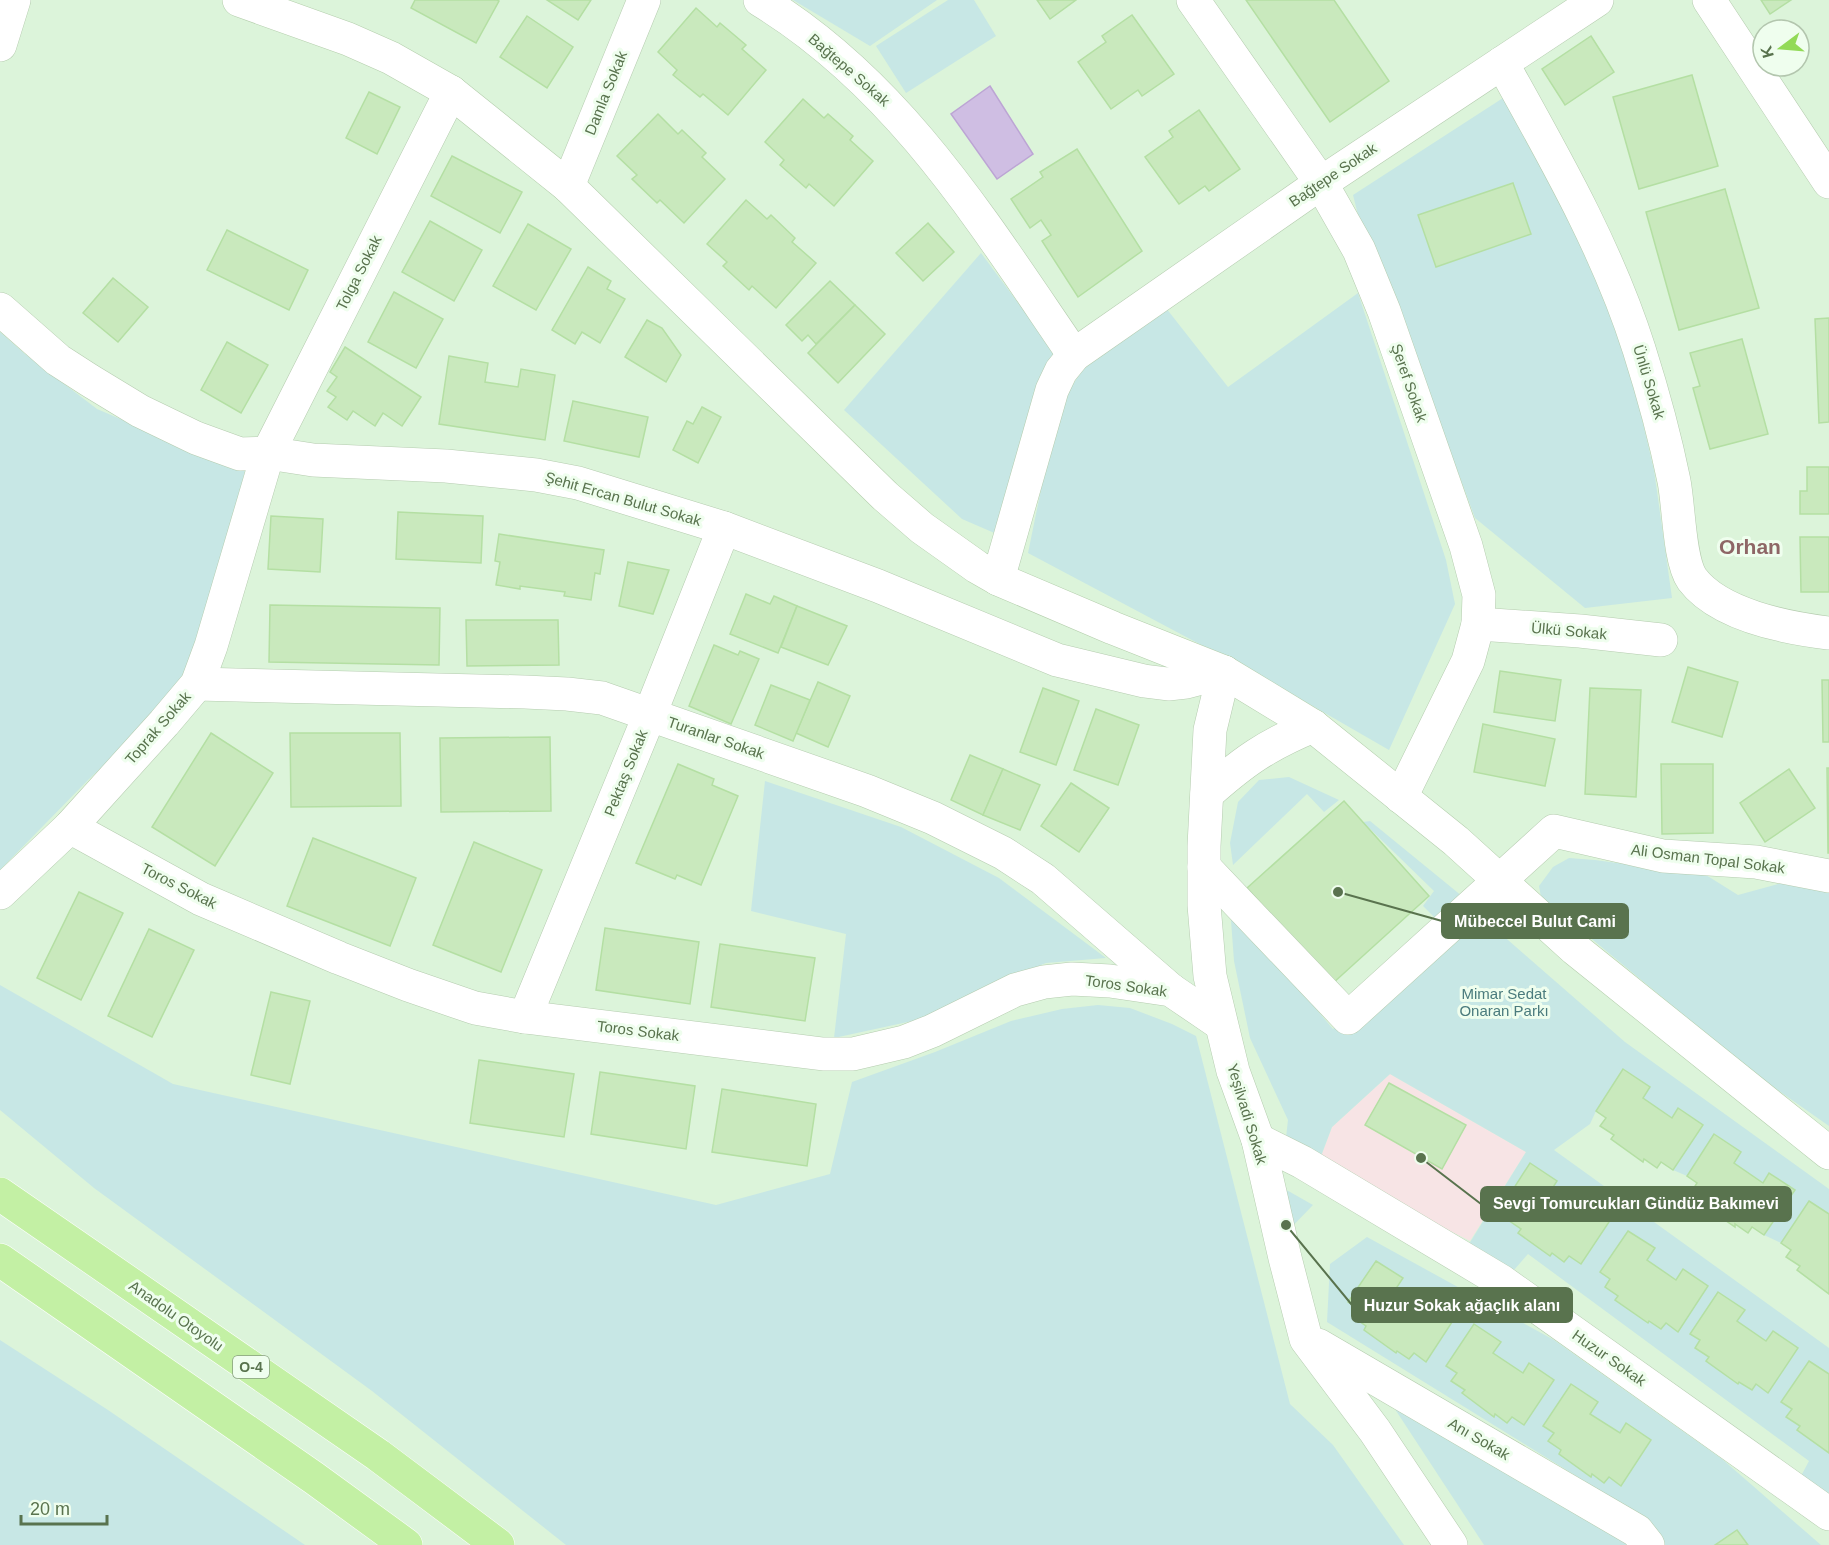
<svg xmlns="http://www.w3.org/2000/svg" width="1829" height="1545" font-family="Arial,sans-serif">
<rect width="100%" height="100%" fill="#e9fbe8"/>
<path fill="#dcf4da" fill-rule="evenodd" d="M 0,0 L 1829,0 L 1829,1545 L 0,1545 ZM 1763,30 L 1799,30 L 1799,66 L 1763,66 Z"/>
<polygon fill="#f7e4e5" points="1390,1074 1526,1152 1470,1241 1318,1164 1332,1127"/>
<g fill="#c7e7e5">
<polygon points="793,0 937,0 870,46"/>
<polygon points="948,0 974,0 996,36 906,93 876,46"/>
<polygon points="1503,98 1579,231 1620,326 1654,470 1672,598 1585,608 1475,518 1385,276 1363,235 1353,195"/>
<polygon points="981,253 1056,354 999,535 962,519 844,410"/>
<polygon points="1358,293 1446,560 1455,604 1389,750 1271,682 1028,553 1052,436 1061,404 1079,375 1093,359 1166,308 1228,387"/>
<polygon points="0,332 25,354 97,409 212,458 245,470 223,575 199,654 166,706 88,780 0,870"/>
<polygon points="1289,777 1339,800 1324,812 1307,794 1233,865 1230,843 1238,802 1259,780"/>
<polygon points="765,781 901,827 999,878 1106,958 1046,963 977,991 926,1018 834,1038 846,934 751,911"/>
<polygon points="1370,821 1468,901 1440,923 1423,906 1434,891 1363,822"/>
<polygon points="1569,858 1595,860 1706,875 1738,895 1789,881 1829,888 1829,1126 1755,1074 1541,897 1539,886 1553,867"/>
<polygon points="1230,907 1333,1029 1481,908 1500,933 1625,1042 1829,1189 1829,1214 1809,1201 1781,1243 1764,1235 1795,1190 1770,1173 1763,1183 1734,1163 1741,1152 1715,1134 1687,1176 1673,1170 1703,1125 1679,1108 1672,1118 1643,1098 1650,1087 1624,1069 1596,1111 1590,1124 1554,1150 1829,1348 1829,1502 1801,1476 1809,1461 1528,1254 1514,1270 1469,1244 1526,1152 1390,1074 1332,1127 1318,1164 1286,1138 1288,1120 1250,1038 1234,961"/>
<polygon points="0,985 173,1084 716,1205 830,1174 852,1082 935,1052 1011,1021 1062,1009 1098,1005 1130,1008 1172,1024 1196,1036 1290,1404 1333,1445 1404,1545 566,1545 372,1391 94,1188 0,1110"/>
<polygon points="1276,1184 1313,1205 1280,1239"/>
<polygon points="1367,1237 1554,1340 1722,1459 1821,1545 1660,1545 1628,1508 1327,1322 1330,1264"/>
<polygon points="0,1340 108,1410 305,1545 0,1545"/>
<polygon points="1387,1397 1631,1545 1484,1545"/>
</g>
<polygon fill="#cfbee3" stroke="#bca5d4" stroke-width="1.5" points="990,86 1033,154 997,179 951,114"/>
<g fill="#c9e9bd" stroke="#b4dfa3" stroke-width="1.5">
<polygon points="415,0 497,0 499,1 476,43 411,8"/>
<polygon points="547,0 591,0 578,20"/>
<polygon points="1037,0 1076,0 1050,19"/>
<polygon points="1246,0 1334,0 1389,81 1330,122"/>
<polygon points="1761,0 1791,0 1770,14"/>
<polygon points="696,8 717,27 720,23 746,45 742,49 766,70 728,115 703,94 700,97 673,75 677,70 658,52"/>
<polygon points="1132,15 1174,74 1142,96 1138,90 1111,109 1078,62 1106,42 1102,36"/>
<polygon points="527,16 573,47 547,88 500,57"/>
<polygon points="1591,36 1614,72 1565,105 1542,69"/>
<polygon points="1692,75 1718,166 1639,189 1613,97"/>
<polygon points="369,92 400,107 377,154 346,138"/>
<polygon points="803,99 824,118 828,114 853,136 850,140 873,161 834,206 809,184 806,188 780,165 784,160 765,142"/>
<polygon points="1199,110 1240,169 1209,191 1205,186 1179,204 1145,157 1173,137 1169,131"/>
<polygon points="658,114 678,134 682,130 706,153 702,157 725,179 684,223 660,200 657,203 632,179 637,175 617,156"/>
<polygon points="1077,149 1142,251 1078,297 1042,241 1051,235 1041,220 1030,228 1011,199 1043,177 1040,172"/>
<polygon points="452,156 522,192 500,233 431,196"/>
<polygon points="1513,183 1531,234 1436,267 1418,215"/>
<polygon points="1725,189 1759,308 1679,330 1646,212"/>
<polygon points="746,200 767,219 771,215 795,238 792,242 816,263 776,308 752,286 749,290 723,266 727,262 707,244"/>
<polygon points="430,221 482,250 454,301 402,272"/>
<polygon points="928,223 954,252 923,281 896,253"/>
<polygon points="528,224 571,249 536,310 493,286"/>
<polygon points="227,230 308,270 289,310 207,270"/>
<polygon points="588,267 611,281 607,289 625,299 600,343 582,332 575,344 552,330"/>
<polygon points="113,278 148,307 118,342 83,313"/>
<polygon points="830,281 855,305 816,344 808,335 802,341 786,325"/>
<polygon points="394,292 443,319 416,368 368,342"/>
<polygon points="855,305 885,334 838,383 808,353"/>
<polygon points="1829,318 1829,422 1819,423 1815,319"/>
<polygon points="647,320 662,328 681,355 666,382 625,357"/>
<polygon points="1742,339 1768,434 1710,449 1693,388 1700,386 1690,353"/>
<polygon points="227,342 268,365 241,413 201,390"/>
<polygon points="345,347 421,397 402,426 383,413 375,426 353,411 347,420 328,407 336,397 327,391 337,377 330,372"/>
<polygon points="449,356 488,363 485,382 518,387 521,369 555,375 545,440 439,424"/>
<polygon points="573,401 648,417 639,457 564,441"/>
<polygon points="702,407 721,417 698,463 673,450 687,421 693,424"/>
<polygon points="1807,467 1829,467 1829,514 1800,514 1800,491 1807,491"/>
<polygon points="398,512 483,516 481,563 396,559"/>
<polygon points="271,516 323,519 320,572 268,569"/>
<polygon points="499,534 604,550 600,574 595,573 591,600 564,596 565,592 520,586 520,589 496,585 500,562 495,561"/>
<polygon points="1800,537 1829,537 1829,592 1801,592"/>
<polygon points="628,562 669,570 653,614 619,606"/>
<polygon points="746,594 770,604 774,596 797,606 778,653 730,634"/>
<polygon points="270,605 440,608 439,665 269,662"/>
<polygon points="797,606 847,626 828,665 781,647"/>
<polygon points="466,620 558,620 559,665 467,666"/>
<polygon points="714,645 738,655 740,651 759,659 731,724 689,706"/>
<polygon points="1688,667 1738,682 1722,737 1672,722"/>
<polygon points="1500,671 1561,680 1555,721 1494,712"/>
<polygon points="1822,680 1829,680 1829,742 1823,742"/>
<polygon points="818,682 850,696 828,747 796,733"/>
<polygon points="771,685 810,700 793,741 755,725"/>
<polygon points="1043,688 1079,701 1056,765 1020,752"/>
<polygon points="1590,688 1641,690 1636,797 1585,794"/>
<polygon points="1096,709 1139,725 1118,785 1074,770"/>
<polygon points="1483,724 1555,739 1545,786 1474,772"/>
<polygon points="211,733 273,773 215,866 152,827"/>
<polygon points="290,733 400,733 401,806 291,807"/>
<polygon points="550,737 551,811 441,812 440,738"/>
<polygon points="970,755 1003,769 983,815 951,800"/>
<polygon points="678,764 714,779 712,785 738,796 701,885 677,875 675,879 636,863"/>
<polygon points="1661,764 1713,764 1713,833 1662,834"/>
<polygon points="1827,768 1829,768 1829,853 1828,853"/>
<polygon points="1003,769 1040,785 1020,830 983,815"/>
<polygon points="1789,769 1815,808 1765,842 1740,803"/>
<polygon points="1071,783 1109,808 1079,852 1041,826"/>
<polygon points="1344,801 1429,896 1332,984 1247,888"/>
<polygon points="313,838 416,878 390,946 287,906"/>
<polygon points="474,842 542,870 501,972 433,945"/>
<polygon points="79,892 123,913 81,1000 37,978"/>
<polygon points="605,928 699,942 690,1004 596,990"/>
<polygon points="149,929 194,950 152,1037 108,1016"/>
<polygon points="720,944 815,958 805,1021 711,1007"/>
<polygon points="271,992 310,1001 290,1084 251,1075"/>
<polygon points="479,1060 574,1074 564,1137 470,1123"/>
<polygon points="1623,1069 1650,1087 1643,1098 1672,1118 1678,1108 1703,1125 1673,1170 1661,1162 1657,1168 1644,1159 1643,1162 1611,1139 1614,1135 1600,1126 1606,1118 1596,1111"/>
<polygon points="600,1072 695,1086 686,1149 591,1134"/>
<polygon points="1389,1083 1466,1125 1442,1169 1365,1125"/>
<polygon points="722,1089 816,1104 807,1166 712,1152"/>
<polygon points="1714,1134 1741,1152 1734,1163 1763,1183 1769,1173 1795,1190 1764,1235 1752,1227 1748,1233 1735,1224 1735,1227 1702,1204 1705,1199 1692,1191 1697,1183 1687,1176"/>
<polygon points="1530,1163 1557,1181 1550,1192 1579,1212 1586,1202 1611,1219 1581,1264 1569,1256 1564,1262 1552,1253 1550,1256 1518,1233 1521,1229 1508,1220 1513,1212 1503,1205"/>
<polygon points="1809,1201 1829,1214 1829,1294 1797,1270 1800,1266 1786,1257 1791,1250 1781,1243"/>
<polygon points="1628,1231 1655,1248 1647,1260 1676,1280 1683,1269 1708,1286 1678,1332 1666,1323 1661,1329 1649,1321 1648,1323 1615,1300 1618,1296 1605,1287 1610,1279 1600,1272"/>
<polygon points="1376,1261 1403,1278 1395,1290 1425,1309 1431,1299 1456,1316 1426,1362 1414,1353 1409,1359 1397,1351 1396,1353 1364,1330 1366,1326 1353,1317 1359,1309 1348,1302"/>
<polygon points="1718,1292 1745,1310 1737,1321 1766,1341 1773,1331 1798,1348 1768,1393 1756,1384 1752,1390 1739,1382 1738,1384 1706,1361 1709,1357 1695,1348 1700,1340 1690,1334"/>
<polygon points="1474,1324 1501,1342 1493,1353 1523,1373 1529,1363 1554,1380 1524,1425 1512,1417 1507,1423 1495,1414 1494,1417 1462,1393 1465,1390 1451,1381 1457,1373 1446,1366"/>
<polygon points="1809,1361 1829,1374 1829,1453 1797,1430 1800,1426 1786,1417 1792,1409 1781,1402"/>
<polygon points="1571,1384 1598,1402 1590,1414 1620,1433 1626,1423 1651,1440 1621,1486 1609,1477 1604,1483 1592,1474 1591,1477 1559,1454 1561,1450 1548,1441 1554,1433 1543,1426"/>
<polygon points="1737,1530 1748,1545 1715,1545"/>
</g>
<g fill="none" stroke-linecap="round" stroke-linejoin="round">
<g stroke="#b5ccaf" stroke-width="34">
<g id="street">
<path d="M 760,0 C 900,85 984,224 1074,355"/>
<polyline points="1193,0 1321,183 1359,250 1384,311 1466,546 1479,595 1478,624 1468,661 1401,797"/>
<polyline points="1709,0 1829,182"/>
<polyline points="0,45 14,0"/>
<path d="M 1502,63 C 1553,155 1607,248 1639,349 C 1653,393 1665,437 1674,481 C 1679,506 1679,560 1692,579 C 1719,615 1787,628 1829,633"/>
<polyline points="568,186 644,0"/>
<polyline points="0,309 58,360 89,380 140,411 196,438 240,454 268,453 313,460 446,466 536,475 578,483 724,528 878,586 1057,660 1144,681 1168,684 1186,682 1224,672"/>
<polyline points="998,579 1052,390 1061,371 1074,355 1321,183 1597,0"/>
<polyline points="1478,624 1580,631 1661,640"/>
<polyline points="1224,672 1210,730 1204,846 1204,905 1210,976 1233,1071 1258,1140 1285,1258 1306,1339 1375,1431 1451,1545"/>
<polyline points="197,684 525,692 567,694 602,698 867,791 933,818 1003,853 1043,879 1171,990"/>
<path d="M 1207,794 C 1244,761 1267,745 1313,726"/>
<polyline points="70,827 201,899 339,958 408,985 475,1008 525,1017 823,1054 853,1054 904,1042 932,1031 1015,990 1044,982 1072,979 1110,981 1171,990 1221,1024"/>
<polyline points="1204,867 1348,1018 1554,831 1663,856 1756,862 1829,876"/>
<polyline points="0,893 70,827 164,723 197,684 211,646 268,453 451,92"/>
<polyline points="525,1017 650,714 724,528"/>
<polyline points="1258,1140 1302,1162 1501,1281 1829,1514"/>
<polyline points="1318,1345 1637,1531 1648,1545"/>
</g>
</g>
<g stroke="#b4ceac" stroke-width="34">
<polyline id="secondary" points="239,0 348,39 391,58 451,92 568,186 885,496 922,528 977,567 998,579 1113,628 1224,672 1313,726 1456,841 1575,949 1829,1153"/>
</g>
<g stroke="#fff" stroke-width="34">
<g id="highway">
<polyline points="0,1194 378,1455 498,1545"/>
<polyline points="0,1260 314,1478 406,1545"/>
</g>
</g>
<use href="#street" stroke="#fff" stroke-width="33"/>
<use href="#secondary" stroke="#fff" stroke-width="33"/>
<use href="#highway" stroke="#c3f0a4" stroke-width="33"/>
</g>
<g text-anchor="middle" stroke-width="6" stroke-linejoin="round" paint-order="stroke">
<rect fill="#effeee" stroke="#869d7e" stroke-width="1.5" x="233" y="1356" width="36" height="22" rx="4.5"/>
<g font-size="14" font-weight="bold" fill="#59734e">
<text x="251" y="1372">O-4</text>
</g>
<g font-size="15" fill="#59734e" stroke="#effeee">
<text transform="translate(849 70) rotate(41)" y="5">Bağtepe Sokak</text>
<text transform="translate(606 93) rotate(-68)" y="5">Damla Sokak</text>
<text transform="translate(1333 175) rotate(-34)" y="5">Bağtepe Sokak</text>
<text transform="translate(359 273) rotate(-63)" y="5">Tolga Sokak</text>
<text transform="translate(1649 382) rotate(73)" y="5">Ünlü Sokak</text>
<text transform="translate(1409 383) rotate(71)" y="5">Şeref Sokak</text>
<text transform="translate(623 499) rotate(16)" y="5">Şehit Ercan Bulut Sokak</text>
<text transform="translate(1569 631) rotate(5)" y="5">Ülkü Sokak</text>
<text transform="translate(158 728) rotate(-49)" y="5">Toprak Sokak</text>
<text transform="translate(716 738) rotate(19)" y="5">Turanlar Sokak</text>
<text transform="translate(626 773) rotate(-68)" y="5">Pektaş Sokak</text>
<text transform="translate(1708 859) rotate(7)" y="5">Ali Osman Topal Sokak</text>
<text transform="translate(179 886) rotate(27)" y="5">Toros Sokak</text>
<text transform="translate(1126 986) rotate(8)" y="5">Toros Sokak</text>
<text transform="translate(638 1031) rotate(7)" y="5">Toros Sokak</text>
<text transform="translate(1247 1114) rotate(73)" y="5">Yeşilvadi Sokak</text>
<text transform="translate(176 1316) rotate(35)" y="5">Anadolu Otoyolu</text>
<text transform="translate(1609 1358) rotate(35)" y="5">Huzur Sokak</text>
<text transform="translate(1479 1439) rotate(30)" y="5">Anı Sokak</text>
</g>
<g font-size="15" fill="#4a7b7d" stroke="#effeee">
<text x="1504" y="999">Mimar Sedat<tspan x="1504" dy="17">Onaran Parkı</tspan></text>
</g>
<g font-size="21" font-weight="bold" fill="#8e6666" stroke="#effeee">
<text x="1750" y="554">Orhan</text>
</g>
</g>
<path fill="none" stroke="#59734e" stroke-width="2" d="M1338 892L1442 921M1421 1158L1481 1204M1286 1225L1352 1305"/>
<g fill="#59734e" stroke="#effeee" stroke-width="2">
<circle cx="1338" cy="892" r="6"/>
<circle cx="1421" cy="1158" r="6"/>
<circle cx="1286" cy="1225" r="6"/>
</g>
<g fill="#59734e" stroke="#59734e" stroke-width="2">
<rect x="1442" y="904" width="186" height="34" rx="6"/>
<rect x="1481" y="1187" width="310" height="34" rx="6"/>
<rect x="1352" y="1288" width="220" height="34" rx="6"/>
</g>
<g font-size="16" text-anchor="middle" font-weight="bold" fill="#fff">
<text x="1535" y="927">Mübeccel Bulut Cami</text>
<text x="1636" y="1209">Sevgi Tomurcukları Gündüz Bakımevi</text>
<text x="1462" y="1311">Huzur Sokak ağaçlık alanı</text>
</g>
<g transform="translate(1781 48) rotate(254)"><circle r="28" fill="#effeee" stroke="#b3c6ae" stroke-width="1.5"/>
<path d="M0-4.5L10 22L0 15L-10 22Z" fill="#92da57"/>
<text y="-9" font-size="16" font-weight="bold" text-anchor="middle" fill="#59734e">K</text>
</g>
<path d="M21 1515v9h86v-9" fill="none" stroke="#59734e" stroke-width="3"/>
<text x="30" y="1515" font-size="18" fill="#59734e" stroke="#effeee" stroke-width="4.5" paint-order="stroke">20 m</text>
</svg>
